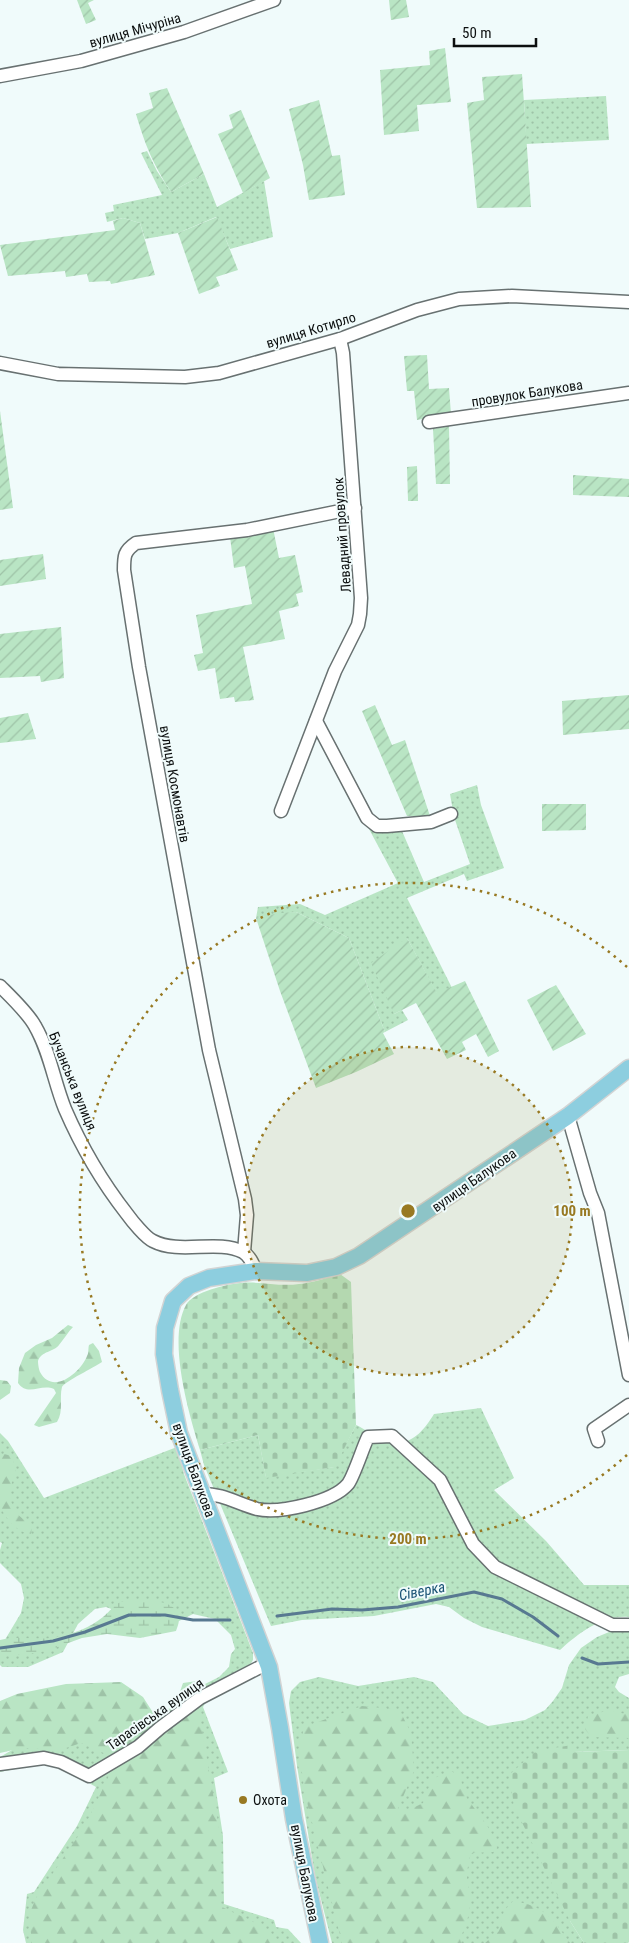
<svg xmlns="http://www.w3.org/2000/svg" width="629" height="1943" font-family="'Roboto Condensed',sans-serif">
<defs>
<pattern id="grass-dots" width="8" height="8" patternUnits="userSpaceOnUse" patternTransform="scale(1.25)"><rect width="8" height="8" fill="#b9e5c4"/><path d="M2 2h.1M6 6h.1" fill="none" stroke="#9ec3a7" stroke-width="1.8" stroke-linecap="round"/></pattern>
<pattern id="forest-firs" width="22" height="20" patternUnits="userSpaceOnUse" patternTransform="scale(1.25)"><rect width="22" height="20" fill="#b9e5c4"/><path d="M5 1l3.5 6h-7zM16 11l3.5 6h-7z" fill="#9ec3a7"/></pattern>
<pattern id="wetland-marsh" width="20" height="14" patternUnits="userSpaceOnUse" patternTransform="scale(1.25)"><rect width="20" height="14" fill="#b9e5c4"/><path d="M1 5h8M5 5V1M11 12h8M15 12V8" fill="none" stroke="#9ec3a7"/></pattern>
<pattern id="cemetery-stones" width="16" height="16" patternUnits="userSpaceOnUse" patternTransform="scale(1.25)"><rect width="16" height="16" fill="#b9e5c4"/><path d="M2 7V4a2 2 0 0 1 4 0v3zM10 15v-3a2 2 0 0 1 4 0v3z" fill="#9ec3a7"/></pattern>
<pattern id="garden-furrows" width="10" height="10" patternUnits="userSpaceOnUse" patternTransform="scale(1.25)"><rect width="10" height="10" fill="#b9e5c4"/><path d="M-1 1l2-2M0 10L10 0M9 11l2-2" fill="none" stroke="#9ec3a7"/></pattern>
</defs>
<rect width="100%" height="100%" fill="#f0fbfb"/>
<g fill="url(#grass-dots)">
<polygon points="606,96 609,140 526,144 524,100"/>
<polygon points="147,151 157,171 171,192 204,174 217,207 264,181 273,237 230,249 216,217 178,233 145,239 140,223 123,218 107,222 105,213 114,211 113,205 162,195 141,153"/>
<polygon points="477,785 481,805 504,868 467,881 464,874 407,898 452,988 437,994 407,938 394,1014 402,1010 408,1020 385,1032 349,938 296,912 256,918 258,907 300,904 325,915 398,883 369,829 379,832 402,831 424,882 470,864 454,817 450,794"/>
<path d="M 481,1408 L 514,1478 L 494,1490 L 546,1541 L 584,1585 L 629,1585 L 629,1617 C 602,1615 579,1633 560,1650 L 482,1627 L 464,1618 L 449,1607 L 436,1604 L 374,1616 L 302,1620 L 271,1626 L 204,1465 L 200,1450 L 258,1435 L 266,1477 L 334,1467 L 356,1425 C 365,1429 382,1441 391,1442 C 412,1446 424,1430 434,1414 Z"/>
<polygon points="0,1433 8,1441 44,1498 177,1447 184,1474 253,1653 253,1660 248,1668 207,1700 203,1707 228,1772 214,1778 223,1836 224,1904 274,1920 276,1927 288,1929 301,1943 26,1943 23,1930 27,1894 34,1892 77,1826 96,1787 66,1770 46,1763 0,1772 0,1757 29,1740 147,1723 163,1710 177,1707 201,1686 219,1677 229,1667 231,1654 235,1649 231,1635 215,1619 193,1614 151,1635 114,1610 106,1607 95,1609 78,1624 63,1652 28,1667 2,1667 0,1665 0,1648 21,1613 24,1598 21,1584 0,1563 0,1550 2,1543 0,1542"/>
<polygon points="614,1630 629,1630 629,1674 619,1677 615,1687 619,1692 629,1698 629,1750 574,1752 570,1921 584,1943 332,1943 315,1876 297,1766 289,1703 291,1691 300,1682 319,1677 358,1686 414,1677 433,1682 463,1714 488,1726 525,1720 545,1710 553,1701 562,1688 569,1665 581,1648 597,1637"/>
</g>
<g fill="url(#forest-firs)">
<path d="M 68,1325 L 73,1327 C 68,1332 64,1339 59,1345 C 54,1352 41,1351 38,1361 C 38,1364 39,1370 40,1372 C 53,1396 81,1372 87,1356 C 89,1353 88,1348 89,1345 L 93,1343 L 99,1351 L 102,1362 C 95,1367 64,1382 62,1387 C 59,1398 64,1411 57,1422 L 39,1427 L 34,1425 L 56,1393 L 54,1389 C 41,1383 28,1397 18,1383 L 19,1368 L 25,1353 L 36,1345 L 52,1338 Z"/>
<polygon points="0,1380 7,1381 11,1386 10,1393 0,1400"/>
<path d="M 4,1454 L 12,1456 L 16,1470 L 9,1491 L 10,1499 L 15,1512 L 32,1527 L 31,1534 C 16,1532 6,1519 0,1506 L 0,1455 Z"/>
<path d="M 197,1681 L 197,1702 L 220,1834 L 220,1906 C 239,1916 268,1925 280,1943 L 32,1943 L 29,1915 L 36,1898 L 85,1826 L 117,1759 L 81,1743 L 60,1750 L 22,1748 L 0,1753 L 0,1701 L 17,1694 L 66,1684 L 121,1682 L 143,1697 L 159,1722 L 176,1703 L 183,1683 Z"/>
<path d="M 362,1706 L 391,1709 L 402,1715 L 411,1733 L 414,1771 L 397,1811 L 407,1811 L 423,1803 L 432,1779 L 451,1771 L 460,1776 C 462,1784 464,1795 469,1801 C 480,1817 492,1828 497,1848 L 493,1852 L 471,1853 C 467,1868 464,1882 472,1895 L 467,1922 L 460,1939 L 461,1943 L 342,1943 L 305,1794 L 299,1751 L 304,1727 Z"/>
<polygon points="609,1710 629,1715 629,1738 591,1737 585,1729 588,1716"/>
<path d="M 513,1901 C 545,1906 552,1918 570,1943 L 485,1943 L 499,1931 L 504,1911 Z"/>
</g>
<path fill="url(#wetland-marsh)" d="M 127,1600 C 147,1600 191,1598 176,1631 L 140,1638 L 107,1634 L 82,1638 L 46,1651 L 21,1655 L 0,1654 L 0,1640 C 19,1635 39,1641 57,1637 C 73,1634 91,1627 103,1617 C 115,1607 111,1605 127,1600 Z"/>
<g fill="url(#cemetery-stones)">
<path d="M 340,1274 L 351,1282 L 356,1425 L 335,1467 L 266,1478 L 258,1435 L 200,1450 C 189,1414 167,1340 186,1305 C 193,1292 227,1284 241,1283 C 260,1281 280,1287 299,1284 C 312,1283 326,1278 340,1274 Z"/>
<polygon points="572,1745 575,1752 629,1750 629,1942 628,1943 584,1943 570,1921 514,1806 509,1775 536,1751"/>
</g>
<g fill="url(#garden-furrows)">
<polygon points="77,0 94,0 88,3 96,20 86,24"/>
<polygon points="389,0 406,0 409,17 391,20"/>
<polygon points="445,48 451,102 417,105 419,131 384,135 380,70 430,65 429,51"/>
<polygon points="522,74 531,207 477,208 467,103 484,100 482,77"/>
<path d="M 167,88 L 204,174 L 171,192 C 153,164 145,145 136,114 L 153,108 L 149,93 Z"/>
<polygon points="319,100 332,156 340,155 345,195 309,200 303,165 289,109"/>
<polygon points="241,110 270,178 243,193 218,134 233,128 229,115"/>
<polygon points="217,217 238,270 216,277 220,286 199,294 178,233"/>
<polygon points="123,218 140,223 155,275 111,284 110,281 89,282 87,274 66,277 65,271 8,276 0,245 115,230 113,221"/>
<polygon points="427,355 429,389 449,388 451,414 417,420 414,391 407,391 404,356"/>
<polygon points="0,411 13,508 0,510"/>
<polygon points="449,426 450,484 436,484 433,429"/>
<polygon points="417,466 418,501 408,501 407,467"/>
<polygon points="573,475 629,479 629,497 573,495"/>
<polygon points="273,528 279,558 295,555 303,592 296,594 299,606 279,611 285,639 243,647 254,700 235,702 234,697 220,699 215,668 198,671 194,655 203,653 196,615 252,604 245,566 234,568 230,537"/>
<polygon points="43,554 46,579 0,586 0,560"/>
<polygon points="61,627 64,678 41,682 40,676 0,678 0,634"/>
<polygon points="629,695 629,729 563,735 562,701"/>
<polygon points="375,705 392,745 405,740 430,816 407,816 362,711"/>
<polygon points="28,713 36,739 0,743 0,718"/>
<polygon points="542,804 586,804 586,830 542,831"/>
<polygon points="296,912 349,938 385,1032 383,1033 394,1054 356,1072 316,1088 280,991 256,918 280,913"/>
<polygon points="407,938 437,993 465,981 499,1051 488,1057 476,1034 462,1042 466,1050 447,1059 416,1003 394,1014 371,963"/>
<polygon points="556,985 586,1034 553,1051 527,1000"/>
</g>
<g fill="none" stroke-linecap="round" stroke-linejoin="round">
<g stroke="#587991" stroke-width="3">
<polyline points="277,1616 332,1609 362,1610 398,1607 474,1592 502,1599 533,1617 558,1636"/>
<polyline points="0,1648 53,1641 85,1632 129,1615 165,1615 193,1620 230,1620"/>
<polyline points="582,1658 598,1664 629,1662"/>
</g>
<g stroke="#687171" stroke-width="15">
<g id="minor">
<polyline points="0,76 81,61 184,32 274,0"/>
<polyline points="0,363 58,374 185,377 219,373 340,339 417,310 459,299 512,296 629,302"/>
<polyline points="429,422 629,393"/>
<polyline points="316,721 367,818 377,826 387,826 431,822 451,814"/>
<polyline points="281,811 335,671 358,625 360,614 361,598 343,353 340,339"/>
<path d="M 0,986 C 11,997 28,1013 35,1026 C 50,1052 54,1082 65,1109 C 81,1146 102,1182 127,1214 C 132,1221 146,1238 153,1241 C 180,1255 217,1239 243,1252 C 250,1256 253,1264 256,1271"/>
<polyline points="568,1116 590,1193 598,1213 629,1375"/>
<path d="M 244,1252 L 247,1215 L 245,1199 L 209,1050 L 139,667 L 124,570 C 124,556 124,551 136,543 L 247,530 L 355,508"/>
<polyline points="598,1441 594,1429 629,1405"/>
<path d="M 201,1494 C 222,1493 238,1504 257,1509 C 279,1514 333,1502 348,1484 C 354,1476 363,1447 368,1437 L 392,1436 L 440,1480 L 473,1544 L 495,1567 L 612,1625 L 629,1625"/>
<polyline points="0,1764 44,1758 61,1762 89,1776 138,1747 160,1728 200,1698 262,1666 269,1667"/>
</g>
</g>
<g stroke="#d3d4d4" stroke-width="19">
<polyline id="major" points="320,1943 294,1819 280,1728 269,1667 179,1433 170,1390 164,1354 165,1328 173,1301 189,1286 209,1278 256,1271 307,1273 336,1267 359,1256 568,1116 629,1068"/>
</g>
<use href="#minor" stroke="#fff" stroke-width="12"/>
<use href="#major" stroke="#8dcedf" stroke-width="16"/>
</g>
<circle cx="408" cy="1211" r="164" fill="#987922" fill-opacity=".12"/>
<g fill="none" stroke="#987922" stroke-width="2.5" stroke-dasharray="2.5 5">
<circle cx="408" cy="1211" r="164"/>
<path d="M627 1455A328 328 0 1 1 627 967"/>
</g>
<circle fill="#987922" stroke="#f0fbfb" stroke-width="2" cx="243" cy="1800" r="5"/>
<g text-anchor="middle" stroke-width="4" stroke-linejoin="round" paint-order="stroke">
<g font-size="14" fill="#0c0f0f" stroke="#f0fbfb">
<text transform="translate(135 30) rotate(-16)" y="5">вулиця Мічуріна</text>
<text transform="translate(311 330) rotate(-17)" y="5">вулиця Котирло</text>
<text transform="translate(527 393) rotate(-9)" y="5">провулок Балукова</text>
<text transform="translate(342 535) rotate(-94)" y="5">Левадний провулок</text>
<text transform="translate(175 784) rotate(80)" y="5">вулиця Космонавтів</text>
<text transform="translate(73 1081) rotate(68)" y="5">Бучанська вулиця</text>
<text transform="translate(474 1180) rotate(-35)" y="5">вулиця Балукова</text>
<text transform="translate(194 1470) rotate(70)" y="5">вулиця Балукова</text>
<text transform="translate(155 1714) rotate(-35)" y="5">Тарасівська вулиця</text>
<text transform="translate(305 1873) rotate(79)" y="5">вулиця Балукова</text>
</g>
<g font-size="14" fill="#0c0f0f" stroke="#f0fbfb" text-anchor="start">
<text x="253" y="1805">Охота</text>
</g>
<g font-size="15" font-style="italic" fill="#195274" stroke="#f0fbfb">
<text transform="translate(422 1591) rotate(-11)" y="5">Сіверка</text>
</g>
</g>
<circle cx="408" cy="1211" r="8" fill="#987922" stroke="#f0fbfb" stroke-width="2.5"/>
<g font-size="15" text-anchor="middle" font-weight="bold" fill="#987922" stroke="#f0fbfb" stroke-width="4" stroke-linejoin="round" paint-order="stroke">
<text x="572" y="1216">100 m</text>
<text x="408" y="1544">200 m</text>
</g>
<path d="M454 38v8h82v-8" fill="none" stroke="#0c0f0f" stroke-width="2.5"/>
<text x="462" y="38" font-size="15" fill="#0c0f0f" stroke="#f0fbfb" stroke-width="4" paint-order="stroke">50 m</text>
</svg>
